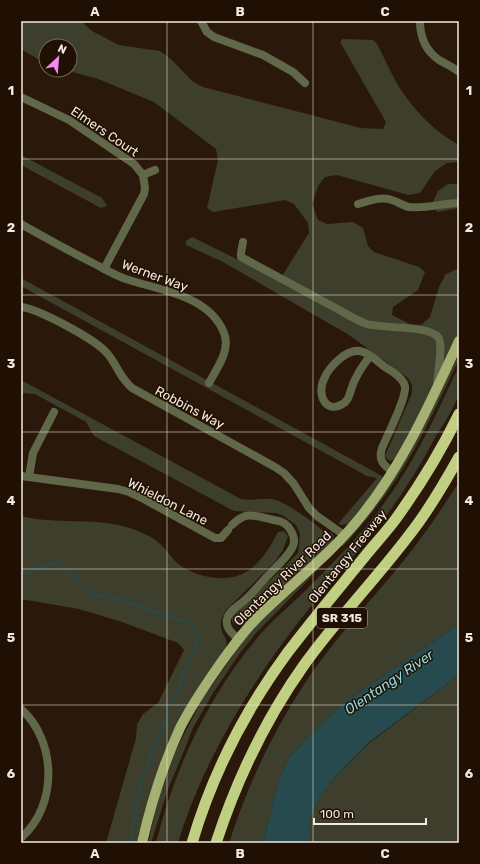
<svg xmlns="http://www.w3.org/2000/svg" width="480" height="864" font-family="Rubik,sans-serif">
<rect width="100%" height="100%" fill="#2a190a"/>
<g fill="#3d3e2b">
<path d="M 21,21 L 81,21 L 92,31 L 119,45 L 160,51 L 172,60 L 192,81 L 203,87 L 361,128 L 383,129 L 386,122 L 340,42 L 343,39 L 373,40 L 377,44 C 385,59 392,76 401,90 C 416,112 436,133 459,145 L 459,162 L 447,163 L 435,171 L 420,193 L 408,195 L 337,175 L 325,177 L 318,186 L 312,204 L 318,220 L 327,224 L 353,222 L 363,228 L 368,246 L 374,252 L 419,267 L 425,272 L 418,290 L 393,307 L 392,315 L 410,324 L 421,325 L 430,317 L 439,287 L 446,274 L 459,268 L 459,337 L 432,392 L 395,459 L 390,461 L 387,459 L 385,456 L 412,393 L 412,385 L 408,378 L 349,335 L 223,262 L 186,245 L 186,241 L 192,237 L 277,279 L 282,276 L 309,233 L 308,223 L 294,204 L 285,200 L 213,212 L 207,208 L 218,160 L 216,149 L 154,102 L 98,79 L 65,70 L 70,70 L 70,46 L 46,46 L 46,64 L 21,49 Z"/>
<polygon points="21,155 102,198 107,206 101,208 21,165"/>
<polygon points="448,184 459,184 459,208 438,212 431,206 438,191"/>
<polygon points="21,278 382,476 383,477 380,483 350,523 342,525 338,524 377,478 367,476 21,286"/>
<path d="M 459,354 L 459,359 C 437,405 416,453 386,494 C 373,512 358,530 343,546 L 341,545 L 410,451 L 425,424 Z"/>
<path d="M 459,366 C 459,374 461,385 459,393 C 456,405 443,425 436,436 C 423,461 408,485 392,508 C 359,554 318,594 285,640 C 240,701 200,770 178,843 L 156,843 C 175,766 212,688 265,629 C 278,615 293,603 307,589 C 334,562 363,533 385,502 C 416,460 437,412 459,366 Z"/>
<path d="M 21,380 L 241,499 C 251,501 262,498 272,499 C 285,501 320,526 328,536 L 331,532 L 334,536 L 332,542 L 245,624 L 240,625 L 234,624 L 232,621 L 232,616 L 286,565 L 298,553 L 300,534 L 296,525 L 284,516 L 276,513 L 234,511 L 94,436 L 86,422 L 35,394 L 23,393 L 21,396 Z"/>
<path d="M 459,482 L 459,624 L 342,704 L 308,737 L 288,759 L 278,782 L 263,843 L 229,843 C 249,780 278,721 316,667 C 343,629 376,595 405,559 C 424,535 442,509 459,482 Z"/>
<path d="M 21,516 C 55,525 92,517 126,527 C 134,529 154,537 159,543 C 166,549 171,557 177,563 C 194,577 227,584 246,572 C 261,563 270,547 278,532 L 284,531 L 288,536 L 283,550 L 274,563 L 226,610 C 224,615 220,620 221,626 C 222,638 230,637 225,651 L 196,694 L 139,843 L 106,843 L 136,738 L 137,724 L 143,714 L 158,703 L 184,650 L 178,643 L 122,622 L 79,609 L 21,599 Z"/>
<polygon points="320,568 256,633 240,653 213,693 193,728 179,763 168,789 151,843 148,843 159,794 174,754 201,701 240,645 258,624 278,604"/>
<polygon points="459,675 459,843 309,843 309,826 316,804 332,780 368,744"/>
</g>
<polygon fill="#264a4d" points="459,624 459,675 368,743 332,780 316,804 309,826 309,843 263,843 278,782 288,759 308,737 342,704"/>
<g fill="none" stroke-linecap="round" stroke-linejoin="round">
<polyline stroke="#264a4d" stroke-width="2" points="21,573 28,573 57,562 93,594 119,599 190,624 199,636 142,779 130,843"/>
<g stroke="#616749" stroke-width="8">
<polyline points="201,21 207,32 214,37 263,55 293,72 305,83"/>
<path d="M 420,21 C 420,37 426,51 439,60 C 446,64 453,67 459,72"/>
<polyline points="21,97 69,120 134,164 143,175 145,188 144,194 104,269"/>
<polyline points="143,175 155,170"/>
<path d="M 358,204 C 369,201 381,196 392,200 C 398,202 403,206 409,207 C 426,209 443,203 459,203"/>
<path d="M 21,224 C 44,237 67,250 91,262 C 101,267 112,274 123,278 C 156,290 209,294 224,333 C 231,350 217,368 209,383"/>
<path d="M 243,242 L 241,253 L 241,257 C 272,274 302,290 332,306 C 344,312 355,320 367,324 C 384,329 428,325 438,337 C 444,344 437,375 437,385"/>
<path d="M 21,307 C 39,309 92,338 105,351 C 117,363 118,376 132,388 L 275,467 L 284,473 L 294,484 L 309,508 L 317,516 L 344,535"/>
<path d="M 370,356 C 362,367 355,376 351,390 C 349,395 349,400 344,403 C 327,415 316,396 324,379 C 329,367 348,346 363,352 C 371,354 378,362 385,367 C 392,371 403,378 405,386 C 407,397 387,436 382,448 C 378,460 383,465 393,472"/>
<polyline points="21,476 118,489 129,492 140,497 215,538 221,538 228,530"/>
<polyline points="29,477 33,453 54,412"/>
<path d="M 232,525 C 247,510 255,516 274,520 C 282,521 288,524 291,531 C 294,536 295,541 293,546 C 288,558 271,571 263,581 C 257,587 252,594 246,599 C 240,605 229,610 227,619 C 225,628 232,633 238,639"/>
<path d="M 21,709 C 57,741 58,806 21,838"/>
</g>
<path stroke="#a5b172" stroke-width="10" d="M 142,843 C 151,803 163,765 180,728 C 191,706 206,684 220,664 C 233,646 246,628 262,613 C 296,580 333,552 362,515 C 404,463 431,401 459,341"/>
<g stroke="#c0cf81" stroke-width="11">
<path d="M 192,843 C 212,775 246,709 288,652 C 313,619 340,587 366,555 C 375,544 386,532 395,520 C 419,487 441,451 459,414"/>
<path d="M 216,843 C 237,779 265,720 304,665 C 337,619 376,579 410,534 C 429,510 444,484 459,457"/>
</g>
</g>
<path fill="none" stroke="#f5e9df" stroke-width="1" stroke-opacity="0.55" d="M 167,21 L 167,843M 313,21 L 313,843M 21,159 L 459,159M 21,295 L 459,295M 21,432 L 459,432M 21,569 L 459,569M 21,705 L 459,705"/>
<g text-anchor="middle" stroke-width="3" stroke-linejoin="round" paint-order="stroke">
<rect fill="#201003" stroke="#b5a89d" stroke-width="1" x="317" y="608" width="50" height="20" rx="3"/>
<g font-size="12" font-weight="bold" fill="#f5e9df">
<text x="342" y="622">SR 315</text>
</g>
<g font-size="13" fill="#f5e9df" stroke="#201003">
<text transform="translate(105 131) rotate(34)" y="5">Elmers Court</text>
<text transform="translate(155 275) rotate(20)" y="5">Werner Way</text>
<text transform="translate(190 407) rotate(28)" y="5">Robbins Way</text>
<text transform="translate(168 501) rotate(27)" y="5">Whieldon Lane</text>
<text transform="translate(347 556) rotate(-51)" y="5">Olentangy Freeway</text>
<text transform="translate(282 578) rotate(-44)" y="5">Olentangy River Road</text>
</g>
<g font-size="14" font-style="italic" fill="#92d9df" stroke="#201003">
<text transform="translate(389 682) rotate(-34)" y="5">Olentangy River</text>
</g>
</g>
<rect width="480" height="864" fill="none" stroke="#201003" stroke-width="44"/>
<g transform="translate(58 58) rotate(26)"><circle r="19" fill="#201003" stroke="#75675b"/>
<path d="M0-3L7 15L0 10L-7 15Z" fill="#f28af2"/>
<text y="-6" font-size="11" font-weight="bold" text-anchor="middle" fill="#f5e9df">N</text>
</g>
<path d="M314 818v6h112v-6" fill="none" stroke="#f5e9df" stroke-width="2"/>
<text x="320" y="818" font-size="12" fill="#f5e9df" stroke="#201003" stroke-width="3" paint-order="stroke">100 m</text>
<rect x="22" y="22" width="436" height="820" fill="none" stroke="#f5e9df" stroke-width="1.5"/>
<g font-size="13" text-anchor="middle" font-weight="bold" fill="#f5e9df">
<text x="95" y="16">A</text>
<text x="240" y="16">B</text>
<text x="385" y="16">C</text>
<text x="11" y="95">1</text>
<text x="469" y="95">1</text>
<text x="11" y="232">2</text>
<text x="469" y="232">2</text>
<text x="11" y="368">3</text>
<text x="469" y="368">3</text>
<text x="11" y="505">4</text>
<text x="469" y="505">4</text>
<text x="11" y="642">5</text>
<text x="469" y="642">5</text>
<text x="11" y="778">6</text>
<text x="469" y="778">6</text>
<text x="95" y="858">A</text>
<text x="240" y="858">B</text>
<text x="385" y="858">C</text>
</g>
</svg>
